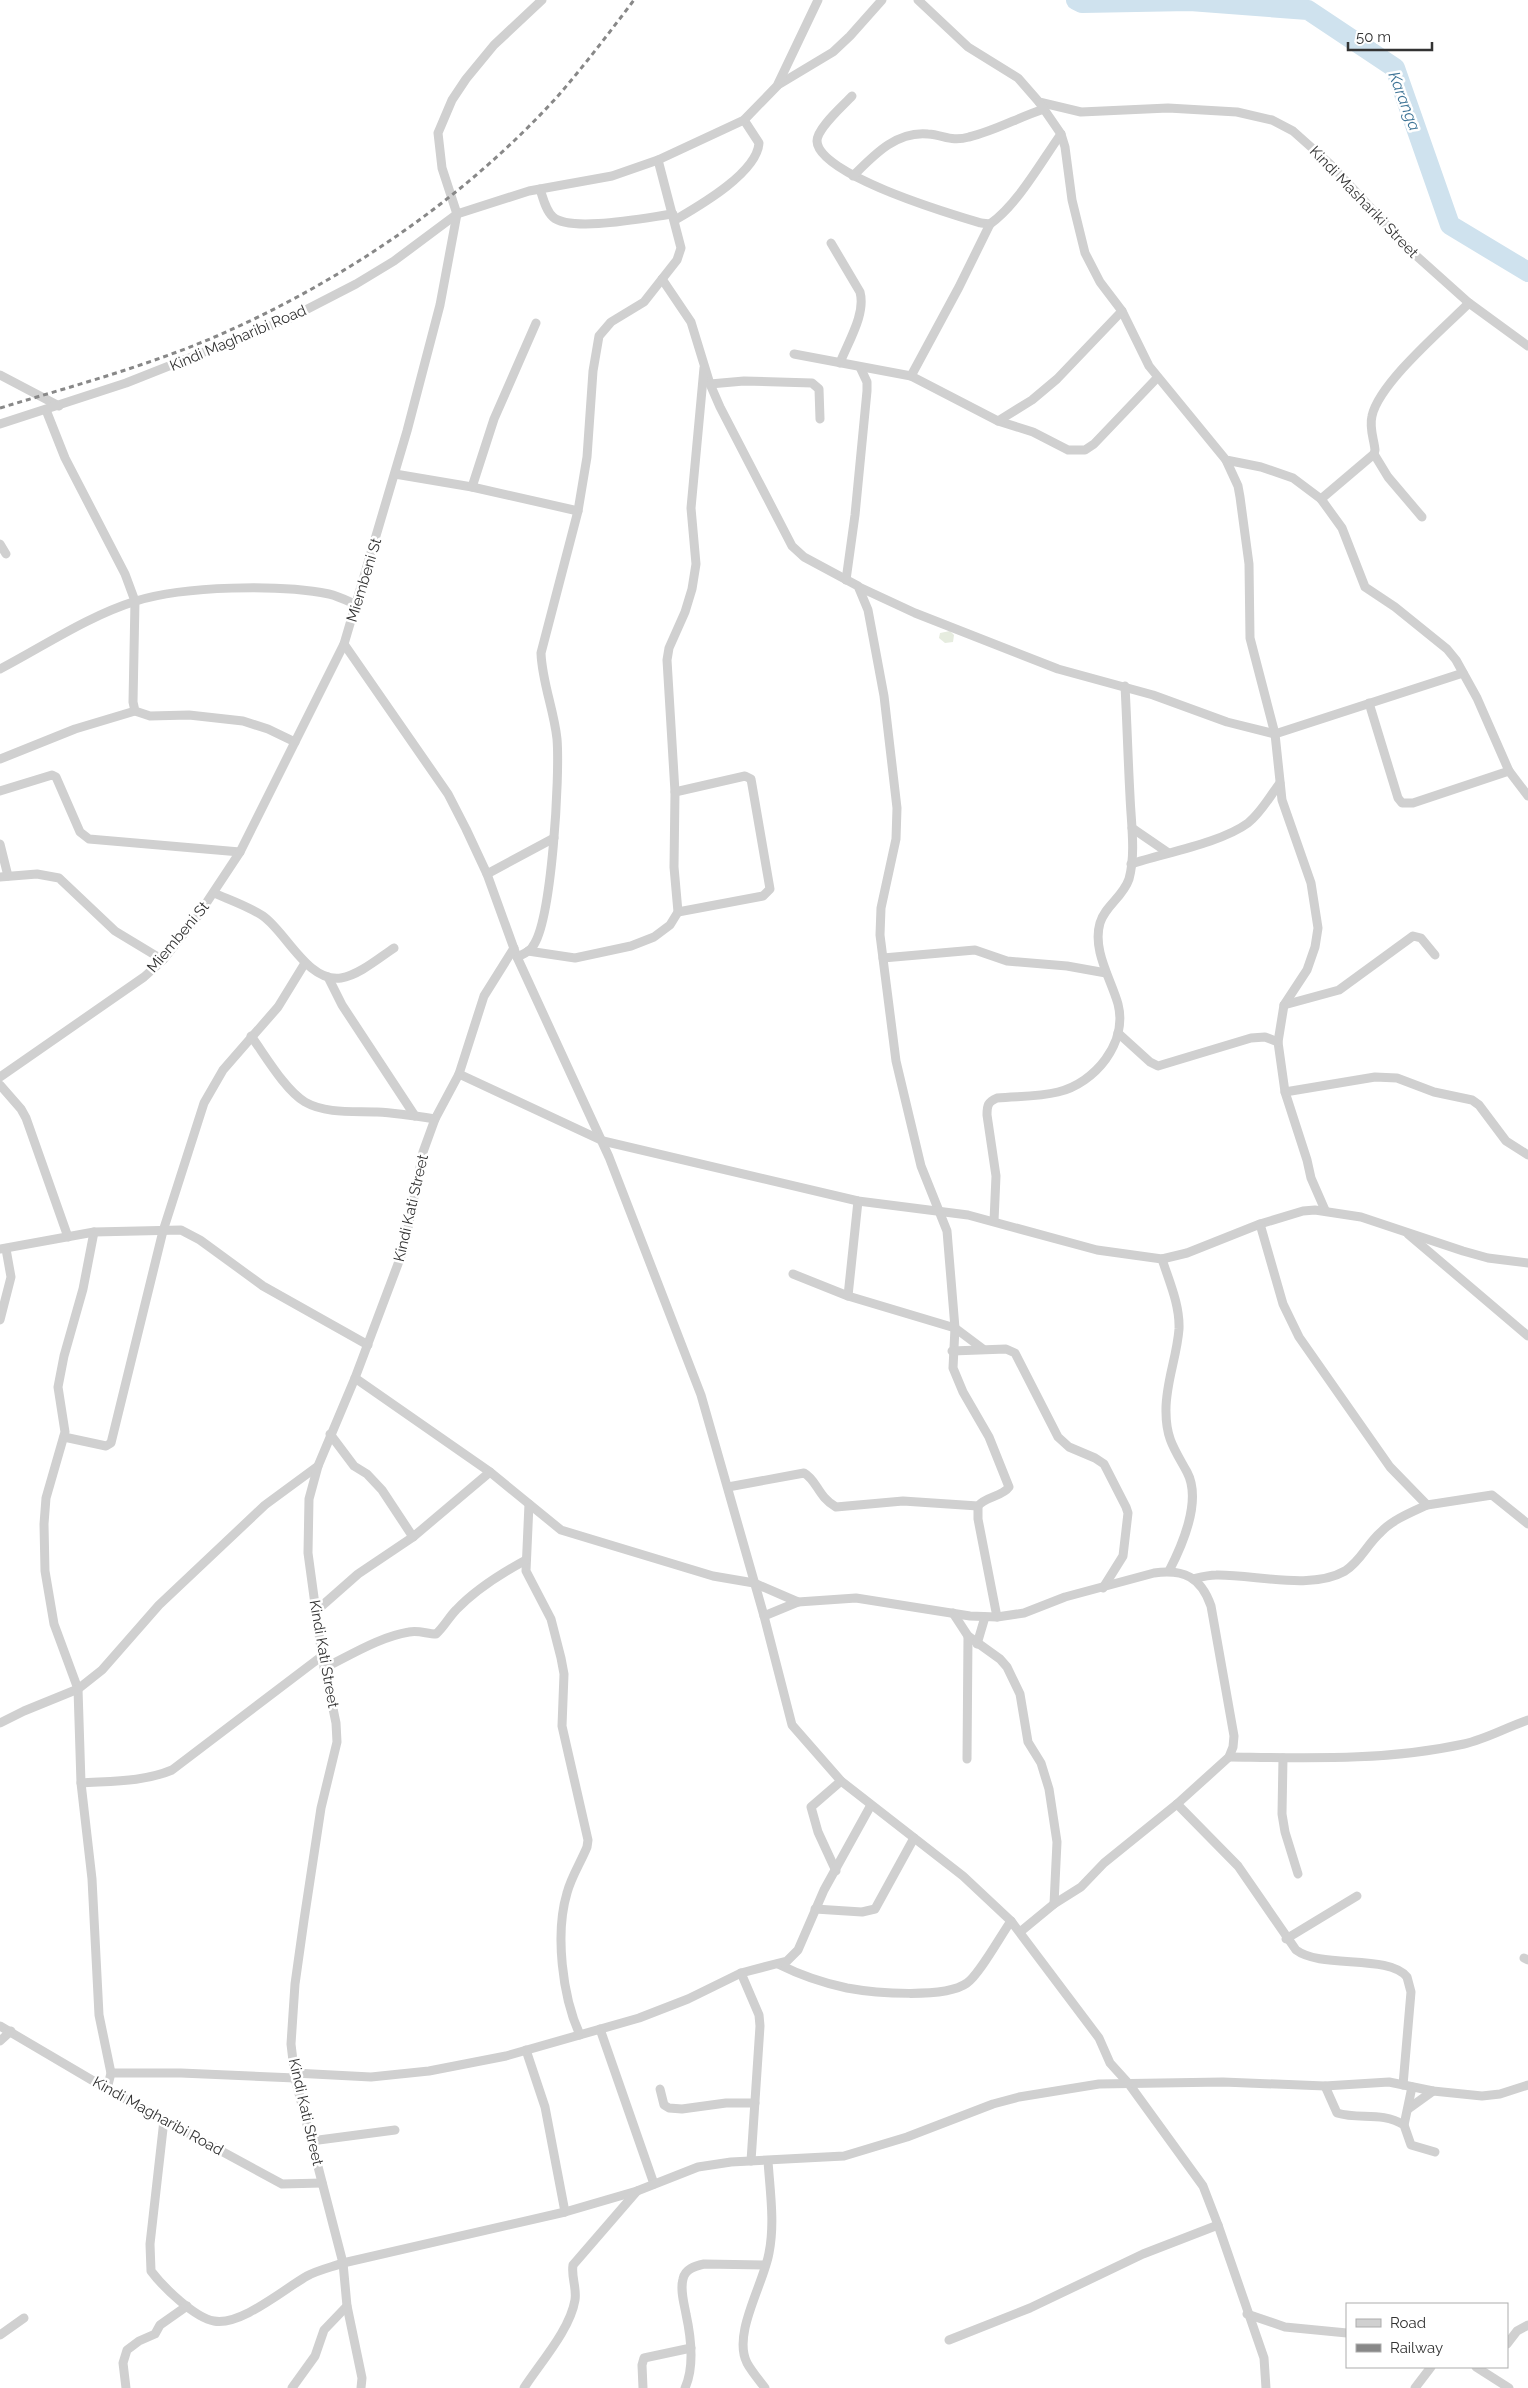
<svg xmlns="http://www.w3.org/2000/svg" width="1528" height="2388" font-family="Raleway,sans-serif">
<rect width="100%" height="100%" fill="#fff"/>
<polygon fill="#e6ecdf" points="950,631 954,635 953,642 945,643 939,638 940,633"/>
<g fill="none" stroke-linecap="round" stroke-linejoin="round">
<polyline stroke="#cfe2ee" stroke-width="20" points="1076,0 1082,3 1190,1 1308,10 1395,68 1450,225 1528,272"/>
<g stroke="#d0d0d0" stroke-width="9">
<polyline points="918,0 968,47 1018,78 1039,102 1081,112 1168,108 1237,112 1272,120 1293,131 1330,164 1412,252 1469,303 1528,346"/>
<polyline points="778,85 833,52 850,36 882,0"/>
<path d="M 852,96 C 843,106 817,128 817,141 C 818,175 951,214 981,223 L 990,224 C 1018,204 1041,162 1061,134"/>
<polyline points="1039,102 1061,134 1065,147 1072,200 1085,253 1100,282 1122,311 1149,366 1226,460 1261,467 1293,478 1321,499 1342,528 1365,587 1395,607 1447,649 1456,660 1477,698 1509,771 1528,796"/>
<path d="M 853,176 C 874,155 896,131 928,134 C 944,135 951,142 969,137 C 995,131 1019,117 1044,109"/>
<path d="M 540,189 C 543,198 546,211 553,217 C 571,233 649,217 673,214"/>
<path d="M 675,220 C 699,206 757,173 759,143 L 744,120"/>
<path d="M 831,243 L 860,292 C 866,314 848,342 840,363"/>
<path d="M 662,279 L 691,322 L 710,384 L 720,407 L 792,546 L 804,557 L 858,586 L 868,610 L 884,696 L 897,808 L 896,839 L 881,908 L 880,935 L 896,1061 L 921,1166 L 947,1231 L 955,1328 L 953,1368 L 963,1392 L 989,1437 L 1009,1487 C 1002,1497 986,1496 978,1506 L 978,1519 L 997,1617"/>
<polyline points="794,354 911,376 998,421 1033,432 1068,450 1085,450 1094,444 1157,378"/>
<polyline points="0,375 59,406"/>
<polyline points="911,376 959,287 990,224"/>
<polyline points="710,384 744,381 812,383 819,389 820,419"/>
<polyline points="46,410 65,458 125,574 135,601 133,702 135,711 150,716 189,715 243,721 268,729 295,742"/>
<polyline points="998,421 1032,400 1057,379 1122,311"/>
<polyline points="0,424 126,383 290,318 356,284 394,261 457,214 529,191 612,176 658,160 744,120 777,86 818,0"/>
<polyline points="1374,454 1388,477 1422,517"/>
<polyline points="1226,460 1238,486 1240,497 1249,564 1250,638 1275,734 1282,800 1311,883 1318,928 1315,947 1307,970 1284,1005 1278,1042 1285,1092 1307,1160 1311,1178 1325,1210"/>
<polyline points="395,474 472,487 578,511"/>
<polyline points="472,487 494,419 536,323"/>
<path d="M 1321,499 L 1374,454 L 1375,450 C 1374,439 1369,428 1372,416 C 1379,383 1444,328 1469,303"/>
<polyline points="0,544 6,554"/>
<polyline points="846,580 855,515 867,391 867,382 860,367"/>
<polyline points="859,587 915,613 1058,669 1153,695 1227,722 1275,734 1463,673"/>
<polyline points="344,644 448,794 466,829 487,874 517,957 609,1157 701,1395 764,1616 792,1725 841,1781 963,1876 1011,1921 1099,2038 1110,2063 1129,2084 1203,2186 1218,2225 1264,2358 1266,2388"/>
<path d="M 0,669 C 44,646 88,616 136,601 C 184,586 279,584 329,594 C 338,596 348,601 357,605"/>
<polyline points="1369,703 1398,798 1402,803 1413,803 1509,771"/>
<polyline points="0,759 75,729 135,711"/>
<polyline points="0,791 52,775 56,777 80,832 89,839 240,852"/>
<polyline points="675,792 745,776 751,779 770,889 763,896 678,912"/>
<polyline points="1132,828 1167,852"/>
<polyline points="0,844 8,876"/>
<path d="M 1131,864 C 1164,853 1221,843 1248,823 C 1261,813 1270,796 1280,783"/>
<polyline points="487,874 554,838"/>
<polyline points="0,877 37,874 59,878 115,931 163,960"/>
<path d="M 214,893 C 230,900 248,906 263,916 C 286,932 308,983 341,978 C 359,975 379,958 394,948"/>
<polyline points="528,951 575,958 631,946 654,937 670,925 678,912 674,867 675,792 667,660 669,648 685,612 692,589 696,564 691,508 704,368"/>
<path d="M 517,957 C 523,954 530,952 533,946 C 552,920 560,775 557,739 C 554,710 542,682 541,653 L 578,511 L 587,457 L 593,371 L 599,336 L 611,322 L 644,302 L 677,260 L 681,248 L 658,160"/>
<polyline points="883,958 975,950 1007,961 1067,966 1106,973"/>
<polyline points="328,977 342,1005 415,1116"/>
<polyline points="1284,1005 1339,990 1413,936 1421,938 1435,955"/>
<polyline points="1118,1033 1150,1062 1158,1066 1251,1038 1265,1037 1278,1042"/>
<path d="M 251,1036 C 265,1055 285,1090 305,1102 C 326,1114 354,1111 377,1112 C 397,1113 416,1116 435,1119"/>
<polyline points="459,1074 603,1141 858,1201 968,1215 1097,1250 1162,1259 1187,1253 1260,1224 1303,1211 1315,1210 1361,1217 1463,1251 1488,1258 1528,1263"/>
<polyline points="0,1077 144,977 163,960 197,917 240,852 344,644 407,431 440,305 457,214 442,168 438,133 452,100 466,79 494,45 542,0"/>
<polyline points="0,1085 21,1109 26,1118 68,1237"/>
<polyline points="1285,1092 1375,1077 1397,1078 1434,1092 1472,1100 1479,1105 1506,1141 1528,1155"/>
<path d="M 994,1221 L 996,1176 L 987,1115 C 987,1105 988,1102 997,1098 C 1017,1096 1038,1097 1058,1092 C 1095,1083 1128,1043 1118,1004 C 1111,979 1092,950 1100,923 C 1105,906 1123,897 1129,879 C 1136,854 1131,822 1130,796 C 1128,760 1127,723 1125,686"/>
<polyline points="1260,1224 1283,1304 1299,1337 1390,1467 1427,1505 1492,1495 1528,1524"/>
<polyline points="94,1232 83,1289 64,1356 58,1387 65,1432 46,1498 44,1524 45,1571 54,1624 78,1689 81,1783 92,1879 99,2015 111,2073 107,2089"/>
<polyline points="1408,1234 1528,1336"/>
<polyline points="0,1249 94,1232 181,1230 200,1240 263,1286 368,1345"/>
<path d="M 1162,1259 C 1169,1281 1180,1305 1179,1329 C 1177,1357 1165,1385 1166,1412 C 1166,1439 1175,1450 1187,1472 C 1202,1500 1182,1546 1169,1571"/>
<polyline points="793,1274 848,1296 955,1328 983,1349"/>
<polyline points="848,1296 858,1201"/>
<polyline points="0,1320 11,1277 6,1249"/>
<polyline points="952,1351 1006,1349 1015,1353 1058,1437 1069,1447 1095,1458 1104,1464 1126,1507 1128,1513 1123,1556 1103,1588"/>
<path d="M 355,1378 L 490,1472 L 561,1530 L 713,1576 L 754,1583 L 798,1602 L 856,1598 L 970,1616 L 997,1617 L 1024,1613 L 1065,1597 L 1154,1573 C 1184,1569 1201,1577 1211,1606 L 1234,1736 L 1233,1747 L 1229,1757 L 1177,1804 L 1104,1863 L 1081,1887 L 1054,1904 L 1020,1932"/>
<polyline points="330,1434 354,1466 367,1474 382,1490 413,1537"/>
<polyline points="64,1437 106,1446 111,1443 163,1231 204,1103 223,1070 278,1007 305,963"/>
<path d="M 728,1487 L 804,1473 C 817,1480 818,1497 836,1507 L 903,1501 L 978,1506"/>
<path d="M 529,1504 L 526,1571 L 551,1619 L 561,1658 L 564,1674 L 562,1726 L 588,1840 L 587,1847 C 581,1862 571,1877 567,1893 C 555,1933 562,1996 580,2035"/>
<path d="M 1193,1579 C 1201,1577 1208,1575 1216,1575 C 1254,1574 1310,1591 1345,1571 C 1361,1561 1367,1544 1381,1532 C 1392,1520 1412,1512 1427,1505"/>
<polyline points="316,1611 358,1574 413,1537 490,1472"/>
<polyline points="953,1613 968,1636 1000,1659 1007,1667 1020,1694 1028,1742 1041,1763 1049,1789 1057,1842 1054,1904"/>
<polyline points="764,1616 798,1602"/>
<polyline points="977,1644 985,1617"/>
<path d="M 324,1668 C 351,1655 379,1637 409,1632 C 419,1630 427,1634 436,1634 C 444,1627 449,1617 456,1610 C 476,1589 500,1574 526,1560"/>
<polyline points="0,1723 24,1711 78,1689 102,1670 159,1605 265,1505 318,1466"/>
<path d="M 1229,1757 C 1308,1758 1386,1761 1464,1744 C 1486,1739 1507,1727 1528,1720"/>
<polyline points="1283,1758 1282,1814 1285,1832 1298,1874"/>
<polyline points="967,1759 968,1636"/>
<path d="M 81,1783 C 111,1781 144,1782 172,1770 L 322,1656"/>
<path d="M 1177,1804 L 1238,1866 L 1296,1950 C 1321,1969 1389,1954 1407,1977 L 1411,1992 L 1403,2085"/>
<polyline points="836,1871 818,1832 811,1807 841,1781"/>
<polyline points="815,1909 862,1912 875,1909 914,1838"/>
<polyline points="1286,1939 1357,1896"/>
<polyline points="1524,1958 1528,1960"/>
<path d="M 778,1964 C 800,1975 823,1983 847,1988 C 874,1993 945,1999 967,1983 C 979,1975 1001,1935 1011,1921"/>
<polyline points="741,1973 759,2015 760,2026 751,2161"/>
<polyline points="0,2026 107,2089 282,2184 322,2183"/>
<polyline points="600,2029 654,2184"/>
<polyline points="0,2041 11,2031"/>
<polyline points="526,2050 545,2107 565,2212"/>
<polyline points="111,2073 181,2073 295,2078"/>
<polyline points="294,2073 371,2077 429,2071 506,2056 639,2018 688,1999 741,1973 787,1961 798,1950 824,1890 871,1805"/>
<path d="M 1325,2086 L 1337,2113 C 1360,2120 1381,2111 1404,2125 L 1411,2145 L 1435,2152"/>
<polyline points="660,2089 664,2105 669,2108 682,2109 726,2103 755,2103"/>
<polyline points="1408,2109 1433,2091"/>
<path d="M 164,2120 L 150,2244 L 151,2271 C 163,2287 195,2318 214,2321 C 241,2326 284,2289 307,2276 C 318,2270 332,2267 343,2263 L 565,2212 L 637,2191 L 698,2167 L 731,2162 L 844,2156 L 907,2137 L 993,2104 L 1019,2097 L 1099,2084 L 1223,2082 L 1325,2086 L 1389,2082 L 1433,2091 L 1482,2096 L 1500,2094 L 1528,2085"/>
<polyline points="1404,2125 1412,2087"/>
<polyline points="311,2141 395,2130"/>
<polyline points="1247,2314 1285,2327 1347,2333"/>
<polyline points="0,2335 24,2318"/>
<polyline points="949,2340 1030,2308 1143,2254 1218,2225"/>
<polyline points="1507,2344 1517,2331 1528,2325"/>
<polyline points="1476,2367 1509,2388"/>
<polyline points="126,2388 123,2363 127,2350 139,2341 155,2334 160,2325 187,2306"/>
<polyline points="292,2388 315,2356 324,2330 347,2306"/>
<polyline points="361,2388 362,2378 347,2306 343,2263 295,2078 291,2044 295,1984 304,1920 321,1808 337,1742 336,1723 322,1656 308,1553 309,1499 318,1466 355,1378 404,1248 423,1152 435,1119 459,1074 484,996 514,948"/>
<path d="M 524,2388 C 540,2363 570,2330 575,2300 C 577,2288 571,2277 573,2265 L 637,2191"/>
<polyline points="643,2388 642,2365 644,2358 691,2348"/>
<path d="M 685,2388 C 695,2366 691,2337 686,2314 C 684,2303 680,2290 683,2279 C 685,2269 695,2266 704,2264 L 765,2265"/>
<path d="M 765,2388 C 759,2380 752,2372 747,2363 C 732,2334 764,2283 769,2253 C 775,2223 770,2191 768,2161"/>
<polyline points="1415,2388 1431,2367"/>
</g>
<path stroke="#888" stroke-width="3" stroke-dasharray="5 4" stroke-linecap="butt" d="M 0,408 C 73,386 147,366 217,336 C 343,281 464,199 557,97 C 584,66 609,33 634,0"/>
</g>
<g text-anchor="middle" stroke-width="5" stroke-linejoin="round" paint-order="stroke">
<g font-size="15" fill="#333" stroke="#fff">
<text transform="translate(1364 202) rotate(46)" y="5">Kindi Mashariki Street</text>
<text transform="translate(238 338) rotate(-23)" y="5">Kindi Magharibi Road</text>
<text transform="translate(364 580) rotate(-73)" y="5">Miembeni St</text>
<text transform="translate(178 937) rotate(-50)" y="5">Miembeni St</text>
<text transform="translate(411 1208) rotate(-77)" y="5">Kindi Kati Street</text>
<text transform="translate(324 1654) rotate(80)" y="5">Kindi Kati Street</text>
<text transform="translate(306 2112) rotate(77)" y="5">Kindi Kati Street</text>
<text transform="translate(158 2116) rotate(29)" y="5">Kindi Magharibi Road</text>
</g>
<g font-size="16" font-style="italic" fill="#3f7597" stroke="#fff">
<text transform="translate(1405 101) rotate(69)" y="6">Karanga</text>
</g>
</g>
<rect x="1346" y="2303" width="162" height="65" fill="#ffffff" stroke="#adadad"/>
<rect x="1356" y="2319" width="25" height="8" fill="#d0d0d0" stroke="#adadad"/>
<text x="1390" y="2328" font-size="15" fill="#333333">Road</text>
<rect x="1356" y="2344" width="25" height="8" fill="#888888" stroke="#adadad"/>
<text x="1390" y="2353" font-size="15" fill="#333333">Railway</text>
<path d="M1348 42v8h84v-8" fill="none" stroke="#333333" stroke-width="2.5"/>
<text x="1356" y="42" font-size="15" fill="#333333" stroke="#ffffff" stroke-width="4" paint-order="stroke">50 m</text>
</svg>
